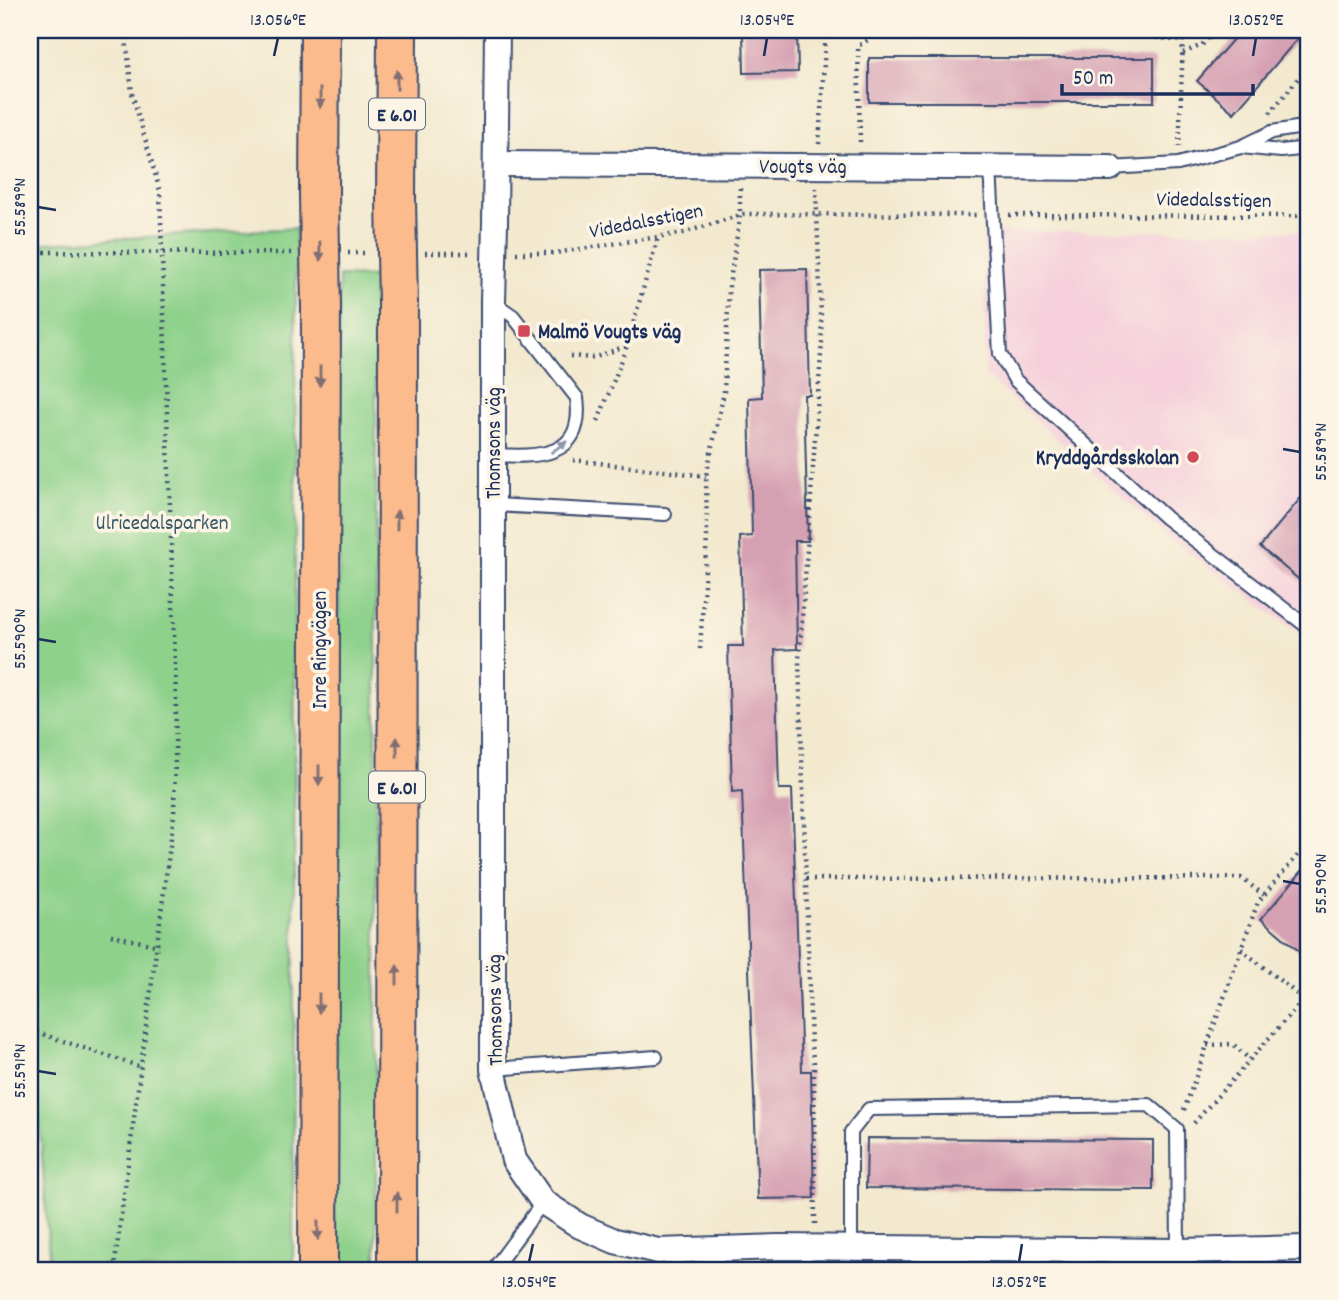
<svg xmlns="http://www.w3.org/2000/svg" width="1339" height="1300" font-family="Dekko,sans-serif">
<rect width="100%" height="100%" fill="#fcf5e5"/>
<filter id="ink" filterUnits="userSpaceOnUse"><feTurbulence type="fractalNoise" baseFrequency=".0143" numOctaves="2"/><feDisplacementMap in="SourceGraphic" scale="14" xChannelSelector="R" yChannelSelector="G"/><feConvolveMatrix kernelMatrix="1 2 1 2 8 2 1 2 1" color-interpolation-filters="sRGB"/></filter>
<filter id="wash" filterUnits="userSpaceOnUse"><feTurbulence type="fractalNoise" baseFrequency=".00686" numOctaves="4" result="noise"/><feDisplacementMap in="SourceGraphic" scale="28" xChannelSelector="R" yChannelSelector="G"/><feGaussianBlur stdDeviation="1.57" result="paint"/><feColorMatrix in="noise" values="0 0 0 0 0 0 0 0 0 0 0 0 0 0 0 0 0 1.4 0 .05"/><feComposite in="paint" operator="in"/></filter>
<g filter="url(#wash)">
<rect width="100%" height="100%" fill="#f2e9cf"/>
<polygon fill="#f5cfdb" points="1309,231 1309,640 1168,538 985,375 984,232"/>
<g fill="#8dd18b" stroke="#548074" stroke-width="2">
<polygon points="296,228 293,1270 50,1270 38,1098 30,1095 30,244"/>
<polygon points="339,276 376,277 376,1270 334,1270 339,740"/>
</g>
<g id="blocks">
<g fill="#d6a0b3">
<polygon points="743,30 797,30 798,72 744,73"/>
<polygon points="1241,30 1305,30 1234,113 1197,81"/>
<rect x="869" y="58" width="285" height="44"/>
<polygon points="807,269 810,395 804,395 808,541 795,541 797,649 775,650 779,789 792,789 802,1071 811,1071 814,1198 758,1199 742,791 732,792 728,646 743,646 740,537 752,536 749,398 762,397 759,270"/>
<polygon points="1309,488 1309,588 1260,547"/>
<polygon points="1309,863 1309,939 1299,951 1261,919"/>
<polygon points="867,1138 1153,1140 1153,1190 866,1188"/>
</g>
</g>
</g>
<g filter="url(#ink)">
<use href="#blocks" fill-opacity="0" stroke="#3b4b6f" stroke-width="2"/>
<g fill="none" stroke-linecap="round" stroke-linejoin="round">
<g stroke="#3b4b6f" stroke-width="16">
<g id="lane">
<polyline points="1241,147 1281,151 1309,148"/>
<polyline points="990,167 1000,354 1015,380 1166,518 1309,628"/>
<polyline points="1110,168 1178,164 1241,147 1272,132 1309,126"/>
<path d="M 493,302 L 513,316 L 577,398 C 585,459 538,457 493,455"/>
<polyline points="493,505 665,514"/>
<polyline points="493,1069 656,1057"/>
<polyline points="851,1248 851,1132 869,1109 1149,1105 1177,1129 1178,1251"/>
<polyline points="677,1250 678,1270"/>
<polyline points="493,1270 543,1202"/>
</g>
</g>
<g stroke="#3b4b6f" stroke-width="28">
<g id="street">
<polyline points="496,164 1110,168"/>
<polyline points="495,223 497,30"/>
<polyline points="493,302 493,1069 514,1160 543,1202 580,1226 615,1241 658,1251 779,1247 1178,1251 1309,1248"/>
</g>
</g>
<g stroke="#3b4b6f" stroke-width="42">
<g id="highway">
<polyline points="319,195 320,30"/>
<polyline points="396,198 397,30"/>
<polyline points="318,1270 321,308"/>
<polyline points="397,1270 398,305"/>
</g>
</g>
<g stroke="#3b4b6f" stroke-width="4.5" stroke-dasharray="2 5" stroke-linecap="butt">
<polyline points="1183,53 1202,45 1215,30"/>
<polyline points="1270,113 1309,65"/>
<polyline points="860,142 858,46 883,31 1136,35 1183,41"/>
<polyline points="819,144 826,30"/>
<polyline points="1179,147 1183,41 1187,30"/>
<polyline points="1009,215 1309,216"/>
<polyline points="30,252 291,253"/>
<polyline points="348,253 368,253"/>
<polyline points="425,253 473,253"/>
<polyline points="516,253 555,253 683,233 744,214 976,215"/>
<polyline points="570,356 593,358 626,346"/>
<polyline points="598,421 625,352 658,237"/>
<polyline points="573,460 706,476"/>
<polyline points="700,649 707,537 706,476 724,392 729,287 740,216 740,188"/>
<polyline points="806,879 1241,878 1264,895"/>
<polyline points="111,935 159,946"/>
<polyline points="1241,949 1303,999"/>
<polyline points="30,1030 141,1067"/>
<polyline points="1207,1045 1233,1044 1250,1060"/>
<polyline points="1184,1110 1258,902 1309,842"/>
<polyline points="1194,1123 1309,993"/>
<polyline points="815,1224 814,1063 811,1046 799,661 822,341 816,188"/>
<polyline points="114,1270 174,815 176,697 160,191 132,93 125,30"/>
</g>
<use href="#lane" stroke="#fff" stroke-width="12"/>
<use href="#street" stroke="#fff" stroke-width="24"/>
<use href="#highway" stroke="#fbbb8c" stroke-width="38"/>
<g stroke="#3b4b6f" stroke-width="28" stroke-linecap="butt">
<polyline id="street-bridge" points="493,302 495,223"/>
</g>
<g stroke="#3b4b6f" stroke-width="42" stroke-linecap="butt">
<g id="highway-bridge">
<polyline points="319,195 321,308"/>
<polyline points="396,198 398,305"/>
</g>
</g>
<use href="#street-bridge" stroke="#fff" stroke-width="24"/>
<use href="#highway-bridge" stroke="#fbbb8c" stroke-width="38"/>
</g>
<defs><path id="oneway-solid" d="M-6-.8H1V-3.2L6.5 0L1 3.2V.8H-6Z" transform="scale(1.75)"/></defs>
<g fill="#806e73">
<use href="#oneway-solid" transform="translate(397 80) rotate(-90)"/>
<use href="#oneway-solid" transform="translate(320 98) rotate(90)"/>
<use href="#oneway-solid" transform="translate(320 251) rotate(89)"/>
<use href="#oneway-solid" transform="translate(320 376) rotate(90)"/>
<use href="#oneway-solid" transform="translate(397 520) rotate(-90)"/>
<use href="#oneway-solid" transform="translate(397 747) rotate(-90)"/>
<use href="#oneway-solid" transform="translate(319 775) rotate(90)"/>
<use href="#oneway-solid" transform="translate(397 975) rotate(-90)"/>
<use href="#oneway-solid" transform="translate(319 1003) rotate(90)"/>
<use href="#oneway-solid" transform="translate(397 1202) rotate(-90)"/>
<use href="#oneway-solid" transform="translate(318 1230) rotate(90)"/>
</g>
<use fill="#8d97ae" href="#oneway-solid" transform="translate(559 447) rotate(-36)"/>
</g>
<path fill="none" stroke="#1b2f5e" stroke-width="2.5" d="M 274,56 L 278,38M 764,56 L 767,38M 1253,56 L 1256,38M 38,207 L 56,210M 1283,449 L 1300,452M 38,639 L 56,642M 1283,881 L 1300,884M 38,1071 L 56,1074M 529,1262 L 533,1244M 1019,1262 L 1022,1244"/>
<g fill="#d1495b" stroke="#fcf5e5" stroke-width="2.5">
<rect x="517" y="324" width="14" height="14" rx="3.5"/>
<circle cx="1193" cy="457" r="7"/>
</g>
<g text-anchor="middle" stroke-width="7" stroke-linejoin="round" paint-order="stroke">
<g fill="#fcf5e5" stroke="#5e6a86" stroke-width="2">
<rect x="369" y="98.5" width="56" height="31" rx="5"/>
<rect x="369" y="771.5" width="56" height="31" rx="5"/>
</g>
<g font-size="19" font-weight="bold" fill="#1b2f5e">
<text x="397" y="121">E 6.01</text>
<text x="397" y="794">E 6.01</text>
</g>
<g font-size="21" fill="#1b2f5e" stroke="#fcf5e5">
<text x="803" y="173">Vougts väg</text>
<text transform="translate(1214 199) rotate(1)" y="7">Videdalsstigen</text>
<text transform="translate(646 220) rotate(-11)" y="7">Videdalsstigen</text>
<text transform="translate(493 443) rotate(-90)" y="7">Thomsons väg</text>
<text transform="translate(319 650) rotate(-90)" y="7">Inre Ringvägen</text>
<text transform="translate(494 1010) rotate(-91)" y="7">Thomsons väg</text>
</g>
<g font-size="21" font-weight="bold" fill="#1b2f5e" stroke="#fcf5e5" text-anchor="start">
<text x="538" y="338">Malmö Vougts väg</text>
<text x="1179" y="464" text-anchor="end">Kryddgårdsskolan</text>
</g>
<g font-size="21" fill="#385869" stroke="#fcf5e5">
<text x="162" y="529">Ulricedalsparken</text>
</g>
</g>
<rect width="1339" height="1300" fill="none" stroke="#fcf5e5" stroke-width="77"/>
<path d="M1062 84v10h191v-10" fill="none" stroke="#1b2f5e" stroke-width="3.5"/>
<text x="1073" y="84" font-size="21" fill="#1b2f5e" stroke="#fcf5e5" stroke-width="5" paint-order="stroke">50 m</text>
<rect x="38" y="38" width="1262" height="1224" fill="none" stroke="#1b2f5e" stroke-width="2.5"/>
<g font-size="18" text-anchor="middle" fill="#1b2f5e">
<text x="278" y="25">13.056°E</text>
<text x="767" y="25">13.054°E</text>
<text x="1256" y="25">13.052°E</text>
<text transform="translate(19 207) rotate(-90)" y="6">55.589°N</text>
<text transform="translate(1320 452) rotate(-90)" y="6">55.589°N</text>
<text transform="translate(19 639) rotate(-90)" y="6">55.590°N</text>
<text transform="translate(1320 884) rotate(-90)" y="6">55.590°N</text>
<text transform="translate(19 1071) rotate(-90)" y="6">55.591°N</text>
<text x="529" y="1287">13.054°E</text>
<text x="1019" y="1287">13.052°E</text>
</g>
</svg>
